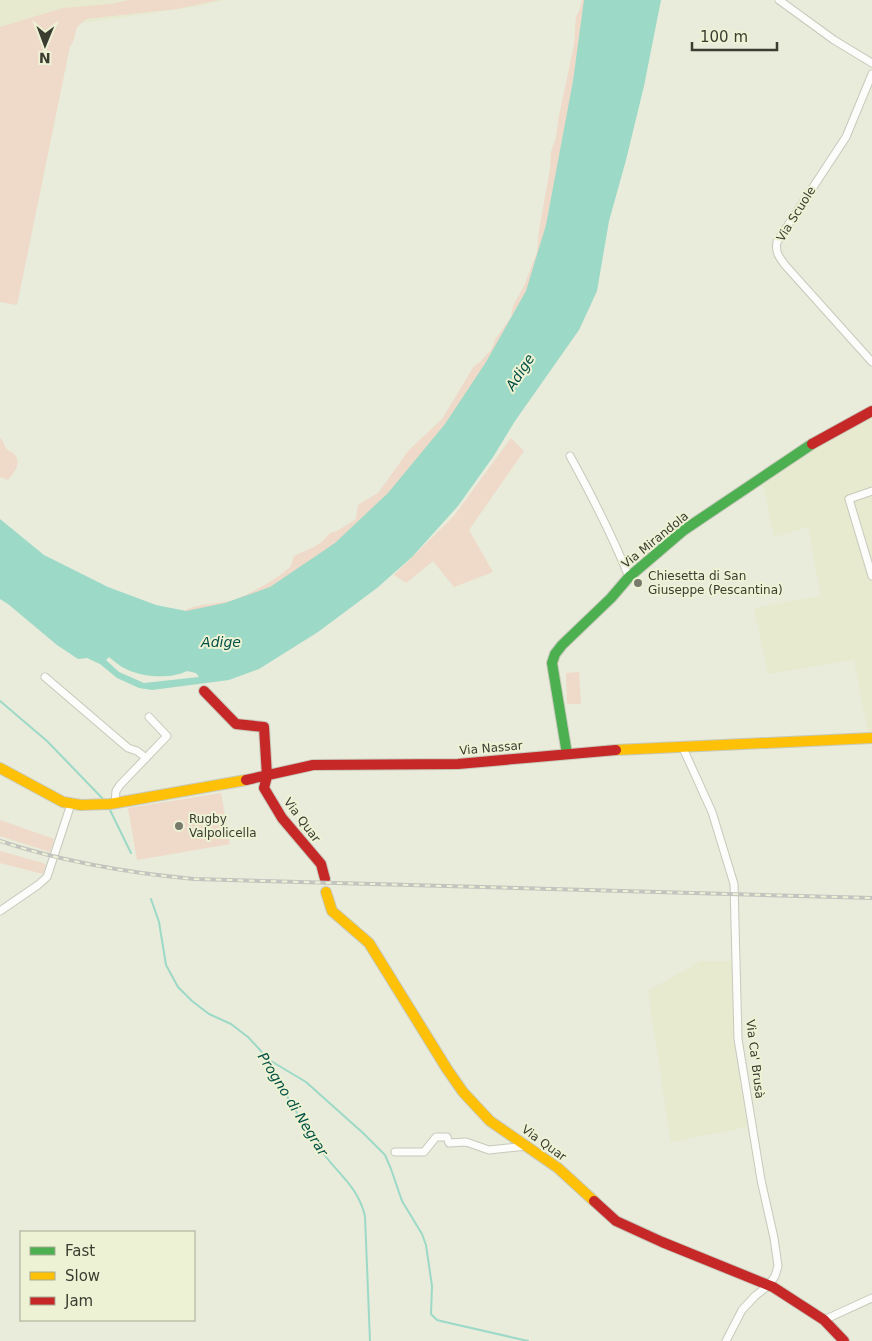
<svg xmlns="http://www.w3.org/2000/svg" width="872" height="1341" font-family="'DejaVu Sans',sans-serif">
<rect width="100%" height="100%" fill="#e9ebdb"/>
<g fill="#e7eace">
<polygon points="0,0 224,0 199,6 76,24 0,75"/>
<polygon points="872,413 872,733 868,733 854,660 768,674 754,608 821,596 808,527 774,537 763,484 849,424"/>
<polygon points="701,961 734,961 732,972 732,991 735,1051 747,1127 671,1142 648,991"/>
</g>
<g fill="#efd9c8">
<polygon points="129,0 220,0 176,9 86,19 77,27 73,42 70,46 17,305 0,302 0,27 63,8 112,4"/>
<path d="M 582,0 L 592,0 L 552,198 C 548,208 547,221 551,232 L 501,355 L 354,537 L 233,611 L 184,611 C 195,604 216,604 229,601 C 242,599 281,577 290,567 C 292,564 293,559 294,556 L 314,547 L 323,541 L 330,533 L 337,531 L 356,519 L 358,505 L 378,493 L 409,450 L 442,419 L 474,366 L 479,363 L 491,350 L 496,338 L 511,317 L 513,306 L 524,286 L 537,252 L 539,230 L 550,169 L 551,152 L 556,138 L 558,121 L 574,45 L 576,17 L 580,9 Z"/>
<path d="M 0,438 C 4,441 3,444 6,448 C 7,451 13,452 15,455 C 22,464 13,474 8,480 L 0,477 Z"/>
<polygon points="511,438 524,451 469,530 493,572 454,587 433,561 406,583 394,575 454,516"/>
<polygon points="579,672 581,704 567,704 566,673"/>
<polygon points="221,793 230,844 137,860 128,808"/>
<polygon points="0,820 54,839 50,852 0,836"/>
<polygon points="0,851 46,864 43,874 0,863"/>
</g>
<path fill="#9cd9c7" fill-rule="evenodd" d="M 584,0 L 661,0 L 644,86 L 626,160 L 609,221 L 597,291 L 579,330 L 515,421 L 493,457 L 458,506 L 412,557 L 377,588 L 318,632 L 259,669 L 229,680 L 152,690 L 139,688 L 117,678 L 100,664 L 87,658 L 78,659 L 57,645 L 8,604 L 0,599 L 0,519 L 44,555 L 108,587 L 156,605 L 186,611 L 225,603 L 270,587 L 335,543 L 388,493 L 445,424 L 486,362 L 526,291 L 546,225 L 573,81 ZM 109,657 C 113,660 117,664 122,667 C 139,677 169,680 187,671 L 196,673 L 199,677 L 144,683 L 119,672 L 106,660 Z"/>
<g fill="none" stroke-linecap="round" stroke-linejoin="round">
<g stroke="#9cd9c7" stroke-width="2">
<polyline points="0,701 47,741 104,800"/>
<polyline points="109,808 131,853"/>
<path d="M 151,899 L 159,922 L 166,965 L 178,987 L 192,1001 L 209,1014 L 231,1024 L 248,1037 L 261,1051 C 280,1085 301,1121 323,1153 C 340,1176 358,1187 365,1216 L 370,1341"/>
<polyline points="266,1058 306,1082 363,1133 385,1155 391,1169 402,1201 422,1234 426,1245 432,1286 431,1314 437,1320 445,1322 528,1341"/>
</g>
<g stroke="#c7c9bb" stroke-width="9">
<g id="street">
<polyline points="779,0 834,40 872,63"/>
<path d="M 872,74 L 846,137 L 777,242 C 775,252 779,257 785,265 L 872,362"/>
<path d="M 570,456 C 592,496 612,535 629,577"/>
<polyline points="872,491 849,499 872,576"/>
<polyline points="45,677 128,748 137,751 146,758"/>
<polyline points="682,746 712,812 734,884 738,1039 761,1180 774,1238 778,1266 775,1276 769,1285 755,1296 742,1310 726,1341"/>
<polyline points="115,803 116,791 120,785 167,736 149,717"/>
<polyline points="0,911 38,885 47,877 71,804"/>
<polyline points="395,1152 424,1152 436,1137 447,1137 449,1143 466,1142 489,1150 527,1146"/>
<polyline points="824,1320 872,1298"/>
</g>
</g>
<g stroke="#c7c9bb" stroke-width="12">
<polyline id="fast" points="567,754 552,663 555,654 562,645 611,598 629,577 684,530 812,444"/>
</g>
<g stroke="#c7c9bb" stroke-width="12">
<g id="slow">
<polyline points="616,750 872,738"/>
<polyline points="0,768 63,802 81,805 110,804 246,780"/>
<polyline points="326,892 332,911 369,943 447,1069 463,1092 490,1121 558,1168 594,1201"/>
</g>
</g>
<g stroke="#c7c9bb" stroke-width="12">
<g id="jam">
<polyline points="812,444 872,411"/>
<polyline points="204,691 236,724 264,727 267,776 264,788 282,818 321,864 325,879"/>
<polyline points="246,780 313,765 458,764 616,750"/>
<polyline points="594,1201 616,1221 662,1242 773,1287 824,1320 844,1341"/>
</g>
</g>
<use href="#street" stroke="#fcfcfa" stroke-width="7"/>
<use href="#fast" stroke="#4caf50" stroke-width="10"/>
<use href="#slow" stroke="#ffc107" stroke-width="10"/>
<use href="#jam" stroke="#c62828" stroke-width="10"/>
<g stroke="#c3c4bf" stroke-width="4">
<path id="rail" d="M 0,841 C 63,862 128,873 194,879 L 872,898"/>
</g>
<use href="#rail" stroke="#eef2d4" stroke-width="2" stroke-dasharray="5.5" stroke-linecap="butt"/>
</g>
<g fill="#787a6c" stroke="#eef2d4" stroke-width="2">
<circle cx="638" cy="583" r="5"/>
<circle cx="179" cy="826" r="5"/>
</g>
<g text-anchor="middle" stroke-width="4" stroke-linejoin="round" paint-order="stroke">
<g font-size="12" fill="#3b3d31" stroke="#eef2d4">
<text transform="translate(796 214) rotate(-58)" y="4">Via Scuole</text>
<text transform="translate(655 540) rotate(-39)" y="4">Via Mirandola</text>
<text transform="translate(491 748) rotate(-5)" y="4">Via Nassar</text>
<text transform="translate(302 820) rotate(53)" y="4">Via Quar</text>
<text transform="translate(755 1059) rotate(83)" y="4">Via Ca' Brusà</text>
<text transform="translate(544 1143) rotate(36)" y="4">Via Quar</text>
</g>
<g font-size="12" fill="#3b3d31" stroke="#eef2d4" text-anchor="start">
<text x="648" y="580">Chiesetta di San<tspan x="648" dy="14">Giuseppe (Pescantina)</tspan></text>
<text x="189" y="823">Rugby<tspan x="189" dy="14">Valpolicella</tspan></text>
</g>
<g font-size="14" font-style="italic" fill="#035146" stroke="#eef2d4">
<text transform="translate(520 372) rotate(-57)" y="5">Adige</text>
<text x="221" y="647">Adige</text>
<text transform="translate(293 1104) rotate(58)" y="5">Progno di Negrar</text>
</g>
</g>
<rect x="20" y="1231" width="175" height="90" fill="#eef2d4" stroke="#a6aa93"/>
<rect x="30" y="1247" width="25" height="8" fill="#4caf50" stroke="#a6aa93"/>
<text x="65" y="1256" font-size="15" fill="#3b3d31">Fast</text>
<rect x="30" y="1272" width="25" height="8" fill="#ffc107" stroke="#a6aa93"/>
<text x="65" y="1281" font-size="15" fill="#3b3d31">Slow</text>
<rect x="30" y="1297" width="25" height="8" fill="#c62828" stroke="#a6aa93"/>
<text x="65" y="1306" font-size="15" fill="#3b3d31">Jam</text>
<g transform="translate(45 45) rotate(181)" stroke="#eef2d4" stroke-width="4" paint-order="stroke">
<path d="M0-4L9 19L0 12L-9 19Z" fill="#3b3d31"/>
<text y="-8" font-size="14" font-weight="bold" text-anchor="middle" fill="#3b3d31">N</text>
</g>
<path d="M692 42v8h85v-8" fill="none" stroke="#3b3d31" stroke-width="2.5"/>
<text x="700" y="42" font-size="15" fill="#3b3d31" stroke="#eef2d4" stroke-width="4" paint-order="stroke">100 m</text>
</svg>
